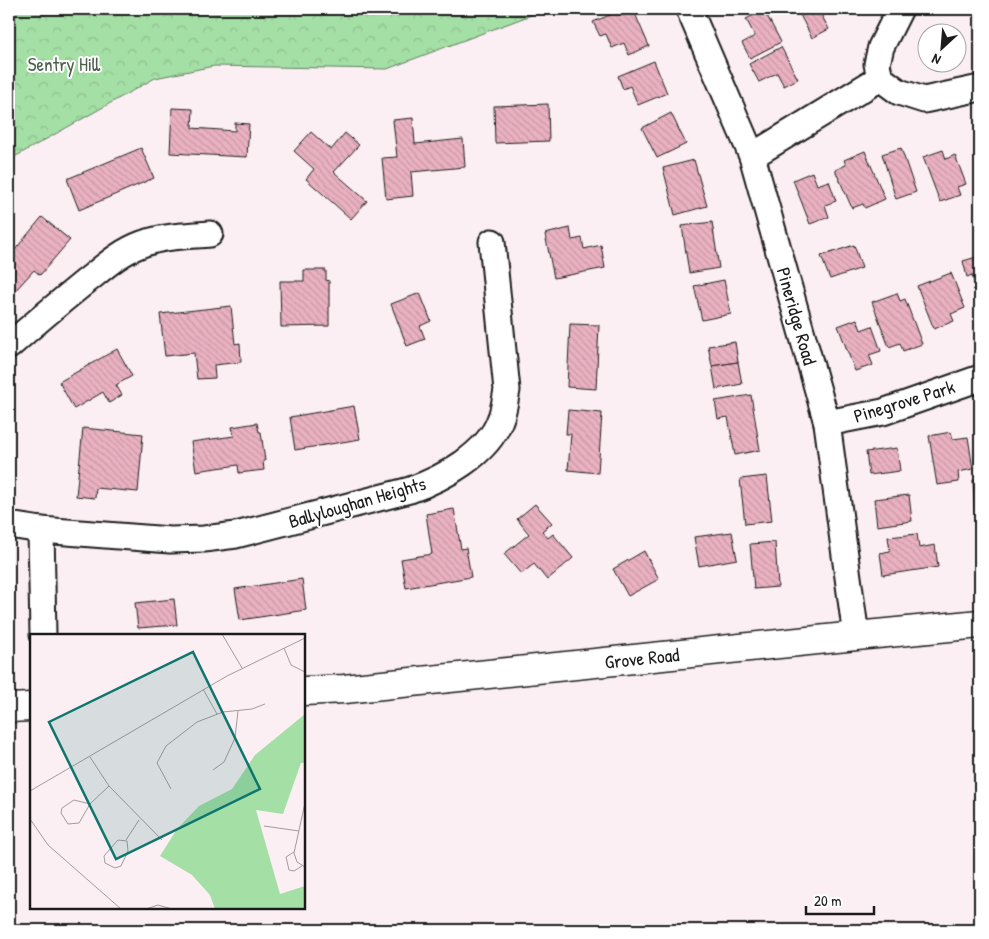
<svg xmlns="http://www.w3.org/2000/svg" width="989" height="939" font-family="'Patrick Hand',sans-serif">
<defs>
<pattern id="park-crowns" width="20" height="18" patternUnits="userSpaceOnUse" patternTransform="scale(1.25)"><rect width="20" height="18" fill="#a4dfa5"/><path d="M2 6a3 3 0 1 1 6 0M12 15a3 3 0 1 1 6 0" fill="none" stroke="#8dbf8d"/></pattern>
<pattern id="building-back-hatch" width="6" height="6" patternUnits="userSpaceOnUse" patternTransform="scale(1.25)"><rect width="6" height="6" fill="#eab1c1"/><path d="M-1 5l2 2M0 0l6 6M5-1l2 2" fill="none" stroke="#c898a5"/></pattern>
</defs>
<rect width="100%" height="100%" fill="#fbeff3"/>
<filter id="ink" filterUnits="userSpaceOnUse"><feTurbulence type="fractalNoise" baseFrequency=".02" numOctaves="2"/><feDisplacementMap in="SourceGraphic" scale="10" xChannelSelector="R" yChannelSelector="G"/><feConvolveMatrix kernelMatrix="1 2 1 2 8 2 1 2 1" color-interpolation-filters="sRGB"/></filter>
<g filter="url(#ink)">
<polygon fill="url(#park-crowns)" stroke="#607e60" points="9,9 547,9 387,69 214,66 155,78 9,160"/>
<g fill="url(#building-back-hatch)" stroke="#1c1c1c">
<polygon points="624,9 633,9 649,46 629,55 624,43 612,48 606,34 600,36 593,22"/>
<polygon points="797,9 818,9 829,29 812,38"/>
<polygon points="764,10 781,42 750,58 742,43 755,36 746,19"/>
<polygon points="781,47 798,79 784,86 777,73 759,82 749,64"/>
<polygon points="654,61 667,93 638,105 630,86 623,89 618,76"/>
<polygon points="548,104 549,141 495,143 494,106"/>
<polygon points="172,108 193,109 192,128 235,131 235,123 249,124 247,157 170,153"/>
<polygon points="671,113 686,144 657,158 642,128"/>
<polygon points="413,118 415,144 463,139 465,167 411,172 413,196 386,199 382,158 397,157 393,120"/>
<polygon points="311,132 331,150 345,133 359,145 334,172 367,201 351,219 306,179 314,169 294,151"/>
<polygon points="141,148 154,178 79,210 67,179"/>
<polygon points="901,148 916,192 896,199 882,154"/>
<polygon points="943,150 946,159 955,155 966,184 957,187 960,195 940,202 923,157"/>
<polygon points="865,151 885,199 865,208 863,204 852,208 835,170 846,165 844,160"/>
<polygon points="694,160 707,206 675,215 663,168"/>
<polygon points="812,172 817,185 829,181 836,201 825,205 829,217 810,224 793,180"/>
<polygon points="42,217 70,240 40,275 34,270 14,292 9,287 9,257"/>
<polygon points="712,222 719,268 689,273 682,226"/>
<polygon points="570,228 572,240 582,238 584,249 601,245 605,268 554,278 545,234"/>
<polygon points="854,245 862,268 830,279 821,256"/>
<polygon points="980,256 980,296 978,297 972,275 967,277 963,261"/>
<polygon points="304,270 326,270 326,280 329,281 329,326 281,327 280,281 304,281"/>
<polygon points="951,273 965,308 951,314 954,321 934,329 917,286"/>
<polygon points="724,280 731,314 702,320 694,286"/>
<polygon points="420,293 431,321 420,326 425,339 407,346 391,304"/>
<polygon points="897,293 900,301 905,299 922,344 903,351 900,343 889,347 872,302"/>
<polygon points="231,306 235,344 240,343 241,362 214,365 215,378 197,379 194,353 165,356 160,314"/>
<polygon points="857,319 861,330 872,326 881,351 869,355 873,365 855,371 838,326"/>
<polygon points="570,324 599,325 596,389 567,387"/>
<polygon points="735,342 738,362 712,366 708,346"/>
<polygon points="117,349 132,376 116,385 122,395 109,403 103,392 74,409 59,382"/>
<polygon points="738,362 742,384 716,389 712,366"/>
<polygon points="751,395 760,450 735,455 728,417 718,419 715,401"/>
<polygon points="354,406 360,439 295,450 290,417"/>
<polygon points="568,410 602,413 598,473 568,470 571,434 566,434"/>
<polygon points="257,423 259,432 261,432 265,461 263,461 264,470 239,473 238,465 196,471 191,442 234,436 232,427"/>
<polygon points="83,428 143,434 138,492 96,488 95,498 76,496"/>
<polygon points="951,432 953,439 968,437 973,469 958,472 959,482 937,485 929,436"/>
<polygon points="897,448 900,471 869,475 866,452"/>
<polygon points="767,476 772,521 745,524 740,479"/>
<polygon points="980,479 980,543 976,543 973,480"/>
<polygon points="909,495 912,521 877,526 874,499"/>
<polygon points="535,504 552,523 542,531 548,538 553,534 573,558 547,580 534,564 521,574 504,554 529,534 517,519"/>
<polygon points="454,509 461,549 466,548 471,577 406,588 401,559 432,554 426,514"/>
<polygon points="732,532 737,559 699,566 694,537"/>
<polygon points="917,534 919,548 935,545 938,567 883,575 880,553 890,551 888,537"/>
<polygon points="775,542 778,587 754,589 750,544"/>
<polygon points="644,551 659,579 628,596 613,569"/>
<polygon points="302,579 306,610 240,620 235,589"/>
<polygon points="174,599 177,625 138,628 135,603"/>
</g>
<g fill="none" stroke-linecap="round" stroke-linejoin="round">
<g stroke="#1c1c1c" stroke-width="29">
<g id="street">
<polyline points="689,9 752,156 827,423 856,636"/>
<polyline points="900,9 881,47 877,64 880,78 899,92 924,100 980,88"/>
<polyline points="752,156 880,78"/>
<path d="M 9,346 C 34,324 59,303 85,282 C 103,268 120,252 142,244 C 163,236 187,236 210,234"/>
<polyline points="827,423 883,412 980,378"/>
<path d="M 9,525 L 41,530 L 170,540 L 204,539 L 236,535 L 410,490 C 442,479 488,454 500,420 C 504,411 505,400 507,390 L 492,242"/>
<polyline points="41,530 43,635"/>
</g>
</g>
<g stroke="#1c1c1c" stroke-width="31">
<g id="secondary">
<polyline points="304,691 344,689 856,636 980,624"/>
<polyline points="9,708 31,707"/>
</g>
</g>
<use href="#street" stroke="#fff" stroke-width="25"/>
<use href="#secondary" stroke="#fff" stroke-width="28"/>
</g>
</g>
<g text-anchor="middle" stroke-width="4" stroke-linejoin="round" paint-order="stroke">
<g font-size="19" fill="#4c604c" stroke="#fff">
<text x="64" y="71">Sentry Hill</text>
</g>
<g font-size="19" fill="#1c1c1c" stroke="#fff">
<text transform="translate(797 316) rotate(74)" y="7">Pineridge Road</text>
<text transform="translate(904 401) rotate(-17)" y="7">Pinegrove Park</text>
<text transform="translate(357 502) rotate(-16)" y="7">Ballyloughan Heights</text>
<text transform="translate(642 658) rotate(-6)" y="7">Grove Road</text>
</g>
</g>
<g transform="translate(30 634)">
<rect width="275" height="275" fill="#fbeff3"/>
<path d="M 275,80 L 275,129 L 271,129 L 253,180 L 226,176 L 250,260 L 275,252 L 275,275 L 185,275 L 180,261 L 162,241 L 130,222 L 147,195 L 169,172 L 202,155 L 225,121 Z" fill="#a4dfa5"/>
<path fill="none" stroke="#a29b9d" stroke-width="1" d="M 192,0 L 212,34M 254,14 L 261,31 L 275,38M 173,55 L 187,80M 60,123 L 79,152 L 132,206M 183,136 L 194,128 L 205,104 L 208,77M 141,155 L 127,129 L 136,112 L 167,88 L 193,78 L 222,75 L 235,70M 0,157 L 197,42 L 275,4M 275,169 L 264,219 L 267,228 L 275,233M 60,170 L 44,166 L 32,174 L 31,179 L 38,190 L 49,189 L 60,170 L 79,152M 0,185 L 18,211 L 91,275M 234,192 L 269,197M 88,206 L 97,207 L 98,217 L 91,232 L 85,234 L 75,229 L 74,222 ZM 96,206 L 109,186M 264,218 L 256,223 L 259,236 L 264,237 L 272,232M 116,275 L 128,271 L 142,275"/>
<path fill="#0f766e" fill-opacity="0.15" stroke="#0f766e" stroke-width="2.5" d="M 163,18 L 230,155 L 86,225 L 19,88 Z"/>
<rect width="275" height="275" fill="none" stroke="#1c1c1c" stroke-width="2.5"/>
</g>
<rect width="989" height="939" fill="none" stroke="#fff" stroke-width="30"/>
<rect x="15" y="15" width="959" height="909" fill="none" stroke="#1c1c1c" stroke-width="2" filter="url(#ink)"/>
<g transform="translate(942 48) rotate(206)"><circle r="24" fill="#ffffff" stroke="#a4a4a4"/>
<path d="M0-4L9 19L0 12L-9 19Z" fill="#1c1c1c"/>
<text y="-8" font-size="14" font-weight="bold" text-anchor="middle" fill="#1c1c1c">N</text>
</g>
<path d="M806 906v8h68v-8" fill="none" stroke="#1c1c1c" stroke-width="2.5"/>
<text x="814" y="906" font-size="15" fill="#1c1c1c" stroke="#ffffff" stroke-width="4" paint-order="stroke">20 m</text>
</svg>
